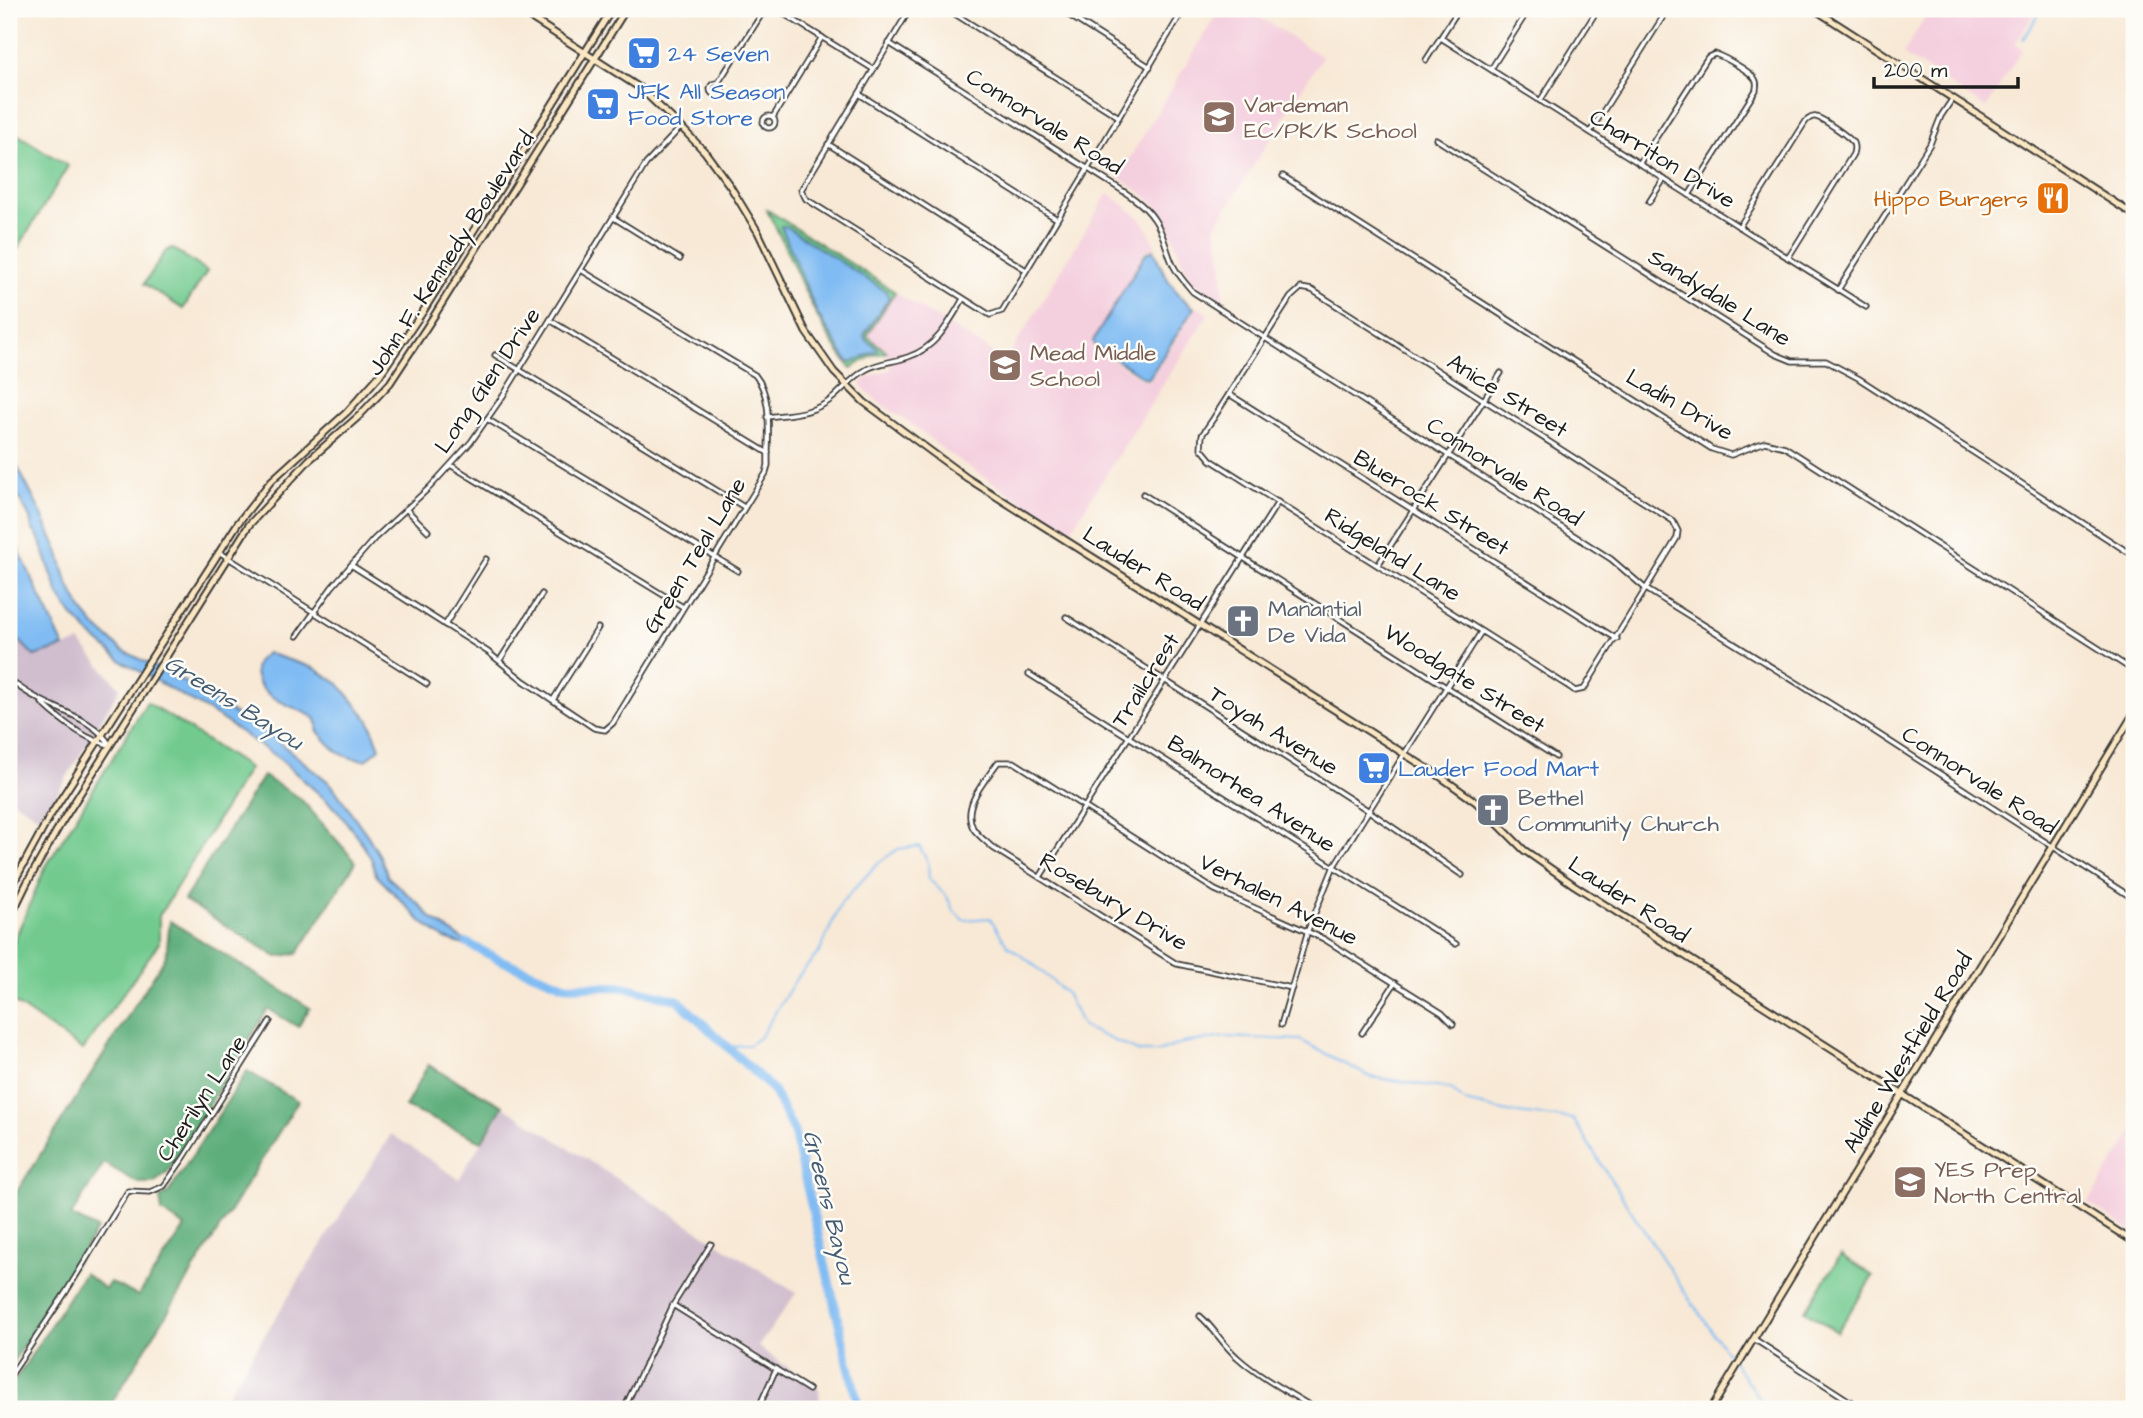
<svg xmlns="http://www.w3.org/2000/svg" width="2143" height="1418" font-family="'Architects Daughter',sans-serif">
<rect width="100%" height="100%" fill="#fdfcf7"/>
<filter id="ink" filterUnits="userSpaceOnUse"><feTurbulence type="fractalNoise" baseFrequency=".0143" numOctaves="2"/><feDisplacementMap in="SourceGraphic" scale="14" xChannelSelector="R" yChannelSelector="G"/><feConvolveMatrix kernelMatrix="1 2 1 2 8 2 1 2 1" color-interpolation-filters="sRGB"/></filter>
<filter id="wash" filterUnits="userSpaceOnUse"><feTurbulence type="fractalNoise" baseFrequency=".00686" numOctaves="4" result="noise"/><feDisplacementMap in="SourceGraphic" scale="28" xChannelSelector="R" yChannelSelector="G"/><feGaussianBlur stdDeviation="1.57" result="paint"/><feColorMatrix in="noise" values="0 0 0 0 0 0 0 0 0 0 0 0 0 0 0 0 0 1.4 0 .05"/><feComposite in="paint" operator="in"/></filter>
<g filter="url(#wash)">
<rect width="100%" height="100%" fill="#f8e9d6"/>
<g fill="#f4cfde">
<polygon points="1220,9 1247,9 1322,57 1215,226 1223,265 1223,297 1221,302 1192,279 1180,257 1168,223 1158,207 1139,191 1118,177"/>
<polygon points="1930,9 2037,9 2015,44 2022,49 1986,108 1903,54"/>
<polygon points="1108,193 1139,217 1146,225 1156,247 1144,252 1092,346 1138,377 1146,381 1150,380 1197,307 1208,314 1069,533 948,453 910,423 879,403 861,386 862,382 867,378 891,369 887,352 866,337 895,292 1006,361"/>
<polygon points="2134,1130 2134,1233 2088,1203"/>
</g>
<g fill="#d0bdce">
<polygon points="9,626 14,635 34,656 80,642 120,688 42,819 9,798"/>
<polygon points="503,1106 796,1293 758,1347 819,1389 820,1409 218,1409 391,1134 459,1179"/>
</g>
<g fill="#72ca8f" stroke="#477356" stroke-width="2">
<polygon points="9,129 68,166 9,263"/>
<path d="M 766,209 L 895,292 L 867,336 L 887,352 L 874,355 L 851,368 C 810,319 797,264 766,209 Z"/>
<polygon points="172,248 207,271 183,309 144,284 165,252"/>
<polygon points="147,702 249,768 159,916 159,943 83,1050 9,999 9,953 45,868"/>
<polygon points="1841,1255 1873,1276 1837,1332 1805,1311"/>
</g>
<g fill="#5dae7a" stroke="#3c654b" stroke-width="2">
<polygon points="263,776 300,798 356,862 298,953 277,957 184,900"/>
<polygon points="170,921 310,1008 298,1027 268,1009 168,1171 154,1183 138,1183 104,1163 71,1216 97,1229 9,1368 9,1204 166,956"/>
<polygon points="428,1065 503,1106 482,1141 405,1107"/>
<polygon points="247,1071 298,1101 108,1409 9,1409 9,1390 84,1273 105,1289 110,1282 138,1296 185,1227 162,1212 160,1198 168,1193"/>
</g>
<g fill="#80bcf3" stroke="#4e6c88" stroke-width="2">
<polygon points="781,226 785,226 887,292 889,298 864,335 865,339 878,349 878,350 853,362 848,362 817,313"/>
<path d="M 1154,250 C 1163,274 1173,292 1194,308 L 1149,378 L 1146,379 L 1094,345 L 1093,341 L 1146,253 Z"/>
<polygon points="9,453 14,460 40,511 59,553 67,582 82,610 95,626 122,650 187,683 190,688 269,734 331,784 368,836 380,856 388,877 419,904 431,918 477,949 445,939 423,923 376,875 372,860 360,840 336,809 281,760 217,716 120,660 91,635 72,615 59,595 38,536 32,529 30,518 9,480"/>
<polygon points="9,529 64,647 34,656 14,635 9,626"/>
<path d="M 267,653 L 314,668 L 339,684 L 369,720 L 380,748 L 366,760 C 340,759 333,749 317,730 L 318,725 L 315,718 C 296,706 256,699 255,671 C 255,662 260,658 267,653 Z"/>
</g>
<g fill="none" stroke-linecap="round" stroke-linejoin="round">
<g stroke="#80bcf3" stroke-width="2">
<polyline points="2023,39 2042,9"/>
<path d="M 729,1048 L 741,1045 L 749,1045 L 760,1037 L 796,979 L 820,951 L 841,903 L 878,863 L 898,849 L 919,846 L 928,862 L 929,879 L 947,897 L 954,911 L 963,920 L 990,918 L 1008,946 L 1033,964 L 1066,993 L 1083,1027 L 1140,1052 L 1158,1052 L 1182,1043 L 1226,1037 L 1300,1040 L 1370,1077 L 1451,1089 L 1465,1102 L 1508,1112 L 1573,1119 C 1634,1218 1699,1315 1767,1409"/>
</g>
<polyline stroke="#80bcf3" stroke-width="9" points="467,943 500,960 566,986 625,987 678,1000 773,1090 794,1132 859,1409"/>
</g>
</g>
<g filter="url(#ink)">
<g fill="none" stroke-linecap="round" stroke-linejoin="round">
<g stroke="#3d3b38" stroke-width="7">
<g id="street">
<polyline points="776,9 873,69"/>
<polyline points="910,9 801,190 806,199 990,315 1002,311 1184,9"/>
<polyline points="947,9 1119,117"/>
<polyline points="1059,9 1150,67"/>
<polyline points="1174,9 1181,14"/>
<polyline points="1441,38 1866,307"/>
<path d="M 889,43 L 1112,184 C 1128,194 1144,204 1154,219 C 1164,233 1166,250 1173,265 C 1178,275 1186,284 1193,292 L 1611,559 L 1646,589 L 1852,717 L 2134,899"/>
<polyline points="1426,60 1459,9"/>
<polyline points="1491,69 1529,9"/>
<circle cx="716" cy="89" r="6"/>
<polyline points="718,83 765,9"/>
<polyline points="859,94 1057,219"/>
<polyline points="1540,101 1598,9"/>
<circle cx="769" cy="122" r="6"/>
<polyline points="773,117 822,37"/>
<polyline points="1590,132 1668,9"/>
<polyline points="1436,139 1775,354 1792,361 1826,361 1858,378 2134,556"/>
<polyline points="828,144 1026,270"/>
<path d="M 1639,164 L 1708,57 L 1715,54 C 1724,57 1750,71 1755,79 C 1758,84 1756,85 1756,90 L 1689,195"/>
<polyline points="1283,176 1712,449 1731,455 1765,442 1785,447 2134,671"/>
<polyline points="1649,202 1664,179"/>
<polyline points="614,218 680,259"/>
<path d="M 1739,227 L 1806,121 C 1809,119 1811,116 1816,117 C 1822,118 1850,137 1853,143 C 1855,148 1854,149 1853,154 L 1788,258"/>
<polygon points="1301,288 1312,290 1673,521 1678,531 1677,538 1584,689 1575,691 1571,688 1211,460 1201,448 1202,435 1213,419 1291,297"/>
<polyline points="1838,290 1930,144 1941,116 1953,98"/>
<polyline points="550,320 768,453"/>
<polyline points="495,355 744,507"/>
<polyline points="1229,394 1617,639"/>
<path d="M 767,417 C 791,414 815,414 834,397 C 845,387 854,376 867,369 C 880,362 895,362 908,357 C 936,348 949,323 963,299"/>
<polyline points="487,419 738,571"/>
<polyline points="452,466 683,607"/>
<polyline points="1143,494 1556,757"/>
<polyline points="406,509 428,531"/>
<polyline points="219,552 427,684"/>
<path d="M 351,565 L 488,652 L 524,681 L 594,728 L 605,730 L 613,723 L 766,473 L 768,465 C 767,437 774,398 755,375 L 581,270"/>
<polyline points="1378,565 1501,373"/>
<polyline points="1066,617 1369,811 1462,875"/>
<polyline points="445,625 486,559"/>
<polyline points="297,636 332,587 374,539 430,487 471,442 503,396 646,164 681,127"/>
<polyline points="500,660 542,594"/>
<polyline points="1029,674 1456,944"/>
<path d="M 9,680 C 18,686 27,693 37,698 C 62,712 95,720 110,745"/>
<polyline points="553,700 598,628"/>
<path d="M 42,703 C 60,720 86,740 110,745"/>
<polyline points="1040,877 1278,502"/>
<path d="M 1292,988 L 1177,964 L 993,848 C 987,842 977,835 973,828 C 961,805 986,780 998,762 L 1014,762 L 1215,890 L 1324,939 L 1442,1013 L 1453,1024"/>
<polyline points="1281,1025 1308,930 1334,866 1481,632"/>
<polyline points="1362,1033 1395,983"/>
<polyline points="673,1305 809,1390"/>
<path d="M 1200,1316 C 1214,1328 1223,1345 1237,1357 C 1260,1378 1290,1393 1316,1409"/>
<polyline points="1754,1339 1862,1409"/>
<polyline points="9,1378 66,1292 128,1191 150,1192 164,1186 185,1156 270,1021"/>
<polyline points="624,1409 673,1305 711,1244"/>
<polyline points="758,1409 776,1369"/>
</g>
</g>
<g stroke="#3d3b38" stroke-width="9">
<g id="secondary">
<polyline points="517,9 640,88 681,127 705,152 730,186 758,232 806,332 834,372 864,402 967,478 1441,777 1476,802 1524,850 1574,885 2134,1242"/>
<polyline points="1814,9 2134,215"/>
<polyline points="9,891 50,816 238,523 271,481 347,412 379,376 424,310 612,9"/>
<polyline points="9,920 27,883 60,825 249,525 309,460 359,416 390,383 434,316 626,9"/>
<polyline points="1711,1409 2134,713"/>
</g>
</g>
<use href="#street" stroke="#fff" stroke-width="3.5"/>
<use href="#secondary" stroke="#fbe7c3" stroke-width="5"/>
</g>
</g>
<defs>
<g id="supermarket-square" transform="scale(1.75)"><rect x="-9" y="-9" width="18" height="18" rx="4" fill="#3f7fe0" stroke="#fdfcf7"/><path d="M-6-5.5h2.5l.6 2H6L4.5 2H-2.5L-4.4-4H-6ZM-1.5 3.2a1.3 1.3 0 1 0 .1 0ZM3 3.2a1.3 1.3 0 1 0 .1 0Z" fill="#fff"/></g>
<g id="school-square" transform="scale(1.75)"><rect x="-9" y="-9" width="18" height="18" rx="4" fill="#8d6e63" stroke="#fdfcf7"/><path d="M0-5L7-2L0 1L-7-2ZM-4 1L0 2.5L4 1V4Q0 6-4 4Z" fill="#fff"/></g>
<g id="restaurant-square" transform="scale(1.75)"><rect x="-9" y="-9" width="18" height="18" rx="4" fill="#e8710a" stroke="#fdfcf7"/><path d="M-5-6h1v4h1v-4h1v4h1v-4h1v5L-1.5 .5V6h-2V.5L-5-1ZM5-6V6H3V1.5H1.5Q1.5-4 5-6Z" fill="#fff"/></g>
<g id="church-square" transform="scale(1.75)"><rect x="-9" y="-9" width="18" height="18" rx="4" fill="#6b7280" stroke="#fdfcf7"/><path d="M-1.2-6h2.4v3.5h3.3v2.4h-3.3V6h-2.4V-.1h-3.3v-2.4h3.3Z" fill="#fff"/></g>
</defs>
<g fill-rule="evenodd">
<use href="#supermarket-square" x="644" y="53"/>
<use href="#supermarket-square" x="603" y="104"/>
<use href="#school-square" x="1219" y="117"/>
<use href="#restaurant-square" x="2053" y="198"/>
<use href="#school-square" x="1005" y="365"/>
<use href="#church-square" x="1243" y="621"/>
<use href="#supermarket-square" x="1374" y="768"/>
<use href="#church-square" x="1493" y="810"/>
<use href="#school-square" x="1910" y="1182"/>
</g>
<g text-anchor="middle" stroke-width="5" stroke-linejoin="round" paint-order="stroke">
<g font-size="23" fill="#366cbe" stroke="#fdfcf7" text-anchor="start">
<text x="668" y="61">24 Seven</text>
<text x="628" y="99">JFK All Season<tspan x="628" dy="26">Food Store</tspan></text>
<text x="1398" y="776">Lauder Food Mart</text>
</g>
<g font-size="23" fill="#785e54" stroke="#fdfcf7" text-anchor="start">
<text x="1244" y="112">Vardeman<tspan x="1244" dy="26">EC/PK/K School</tspan></text>
<text x="1030" y="360">Mead Middle<tspan x="1030" dy="26">School</tspan></text>
<text x="1934" y="1177">YES Prep<tspan x="1934" dy="26">North Central</tspan></text>
</g>
<g font-size="23" fill="#1c1c1c" stroke="#fdfcf7">
<text transform="translate(1045 121) rotate(32)" y="8">Connorvale Road</text>
<text transform="translate(1663 158) rotate(32)" y="8">Charriton Drive</text>
<text transform="translate(450 253) rotate(-57)" y="8">John F. Kennedy Boulevard</text>
<text transform="translate(1720 297) rotate(32)" y="8">Sandydale Lane</text>
<text transform="translate(487 380) rotate(-56)" y="8">Long Glen Drive</text>
<text transform="translate(1508 395) rotate(32)" y="8">Anice Street</text>
<text transform="translate(1680 404) rotate(30)" y="8">Ladin Drive</text>
<text transform="translate(1505 471) rotate(33)" y="8">Connorvale Road</text>
<text transform="translate(1432 502) rotate(32)" y="8">Bluerock Street</text>
<text transform="translate(1393 554) rotate(32)" y="8">Ridgeland Lane</text>
<text transform="translate(694 555) rotate(-59)" y="8">Green Teal Lane</text>
<text transform="translate(1144 568) rotate(32)" y="8">Lauder Road</text>
<text transform="translate(1465 678) rotate(32)" y="8">Woodgate Street</text>
<text transform="translate(1145 680) rotate(-58)" y="8">Trailcrest</text>
<text transform="translate(1274 730) rotate(32)" y="8">Toyah Avenue</text>
<text transform="translate(1980 780) rotate(33)" y="8">Connorvale Road</text>
<text transform="translate(1252 793) rotate(33)" y="8">Balmorhea Avenue</text>
<text transform="translate(1279 899) rotate(27)" y="8">Verhalen Avenue</text>
<text transform="translate(1629 899) rotate(33)" y="8">Lauder Road</text>
<text transform="translate(1114 901) rotate(31)" y="8">Rosebury Drive</text>
<text transform="translate(1907 1052) rotate(-59)" y="8">Aldine Westfield Road</text>
<text transform="translate(201 1098) rotate(-57)" y="8">Cherilyn Lane</text>
</g>
<g font-size="23" fill="#c56008" stroke="#fdfcf7" text-anchor="end">
<text x="2028" y="206">Hippo Burgers</text>
</g>
<g font-size="23" fill="#5b616d" stroke="#fdfcf7" text-anchor="start">
<text x="1268" y="616">Manantial<tspan x="1268" dy="26">De Vida</tspan></text>
<text x="1518" y="805">Bethel<tspan x="1518" dy="26">Community Church</tspan></text>
</g>
<g font-size="24" font-style="italic" fill="#445c72" stroke="#fdfcf7">
<text transform="translate(234 702) rotate(32)" y="8">Greens Bayou</text>
<text transform="translate(830 1207) rotate(76)" y="8">Greens Bayou</text>
</g>
</g>
<rect width="2143" height="1418" fill="none" stroke="#fdfcf7" stroke-width="35"/>
<path d="M1874 77v10h144v-10" fill="none" stroke="#1c1c1c" stroke-width="3.5"/>
<text x="1884" y="77" font-size="21" fill="#1c1c1c" stroke="#fdfcf7" stroke-width="5" paint-order="stroke">200 m</text>
</svg>
